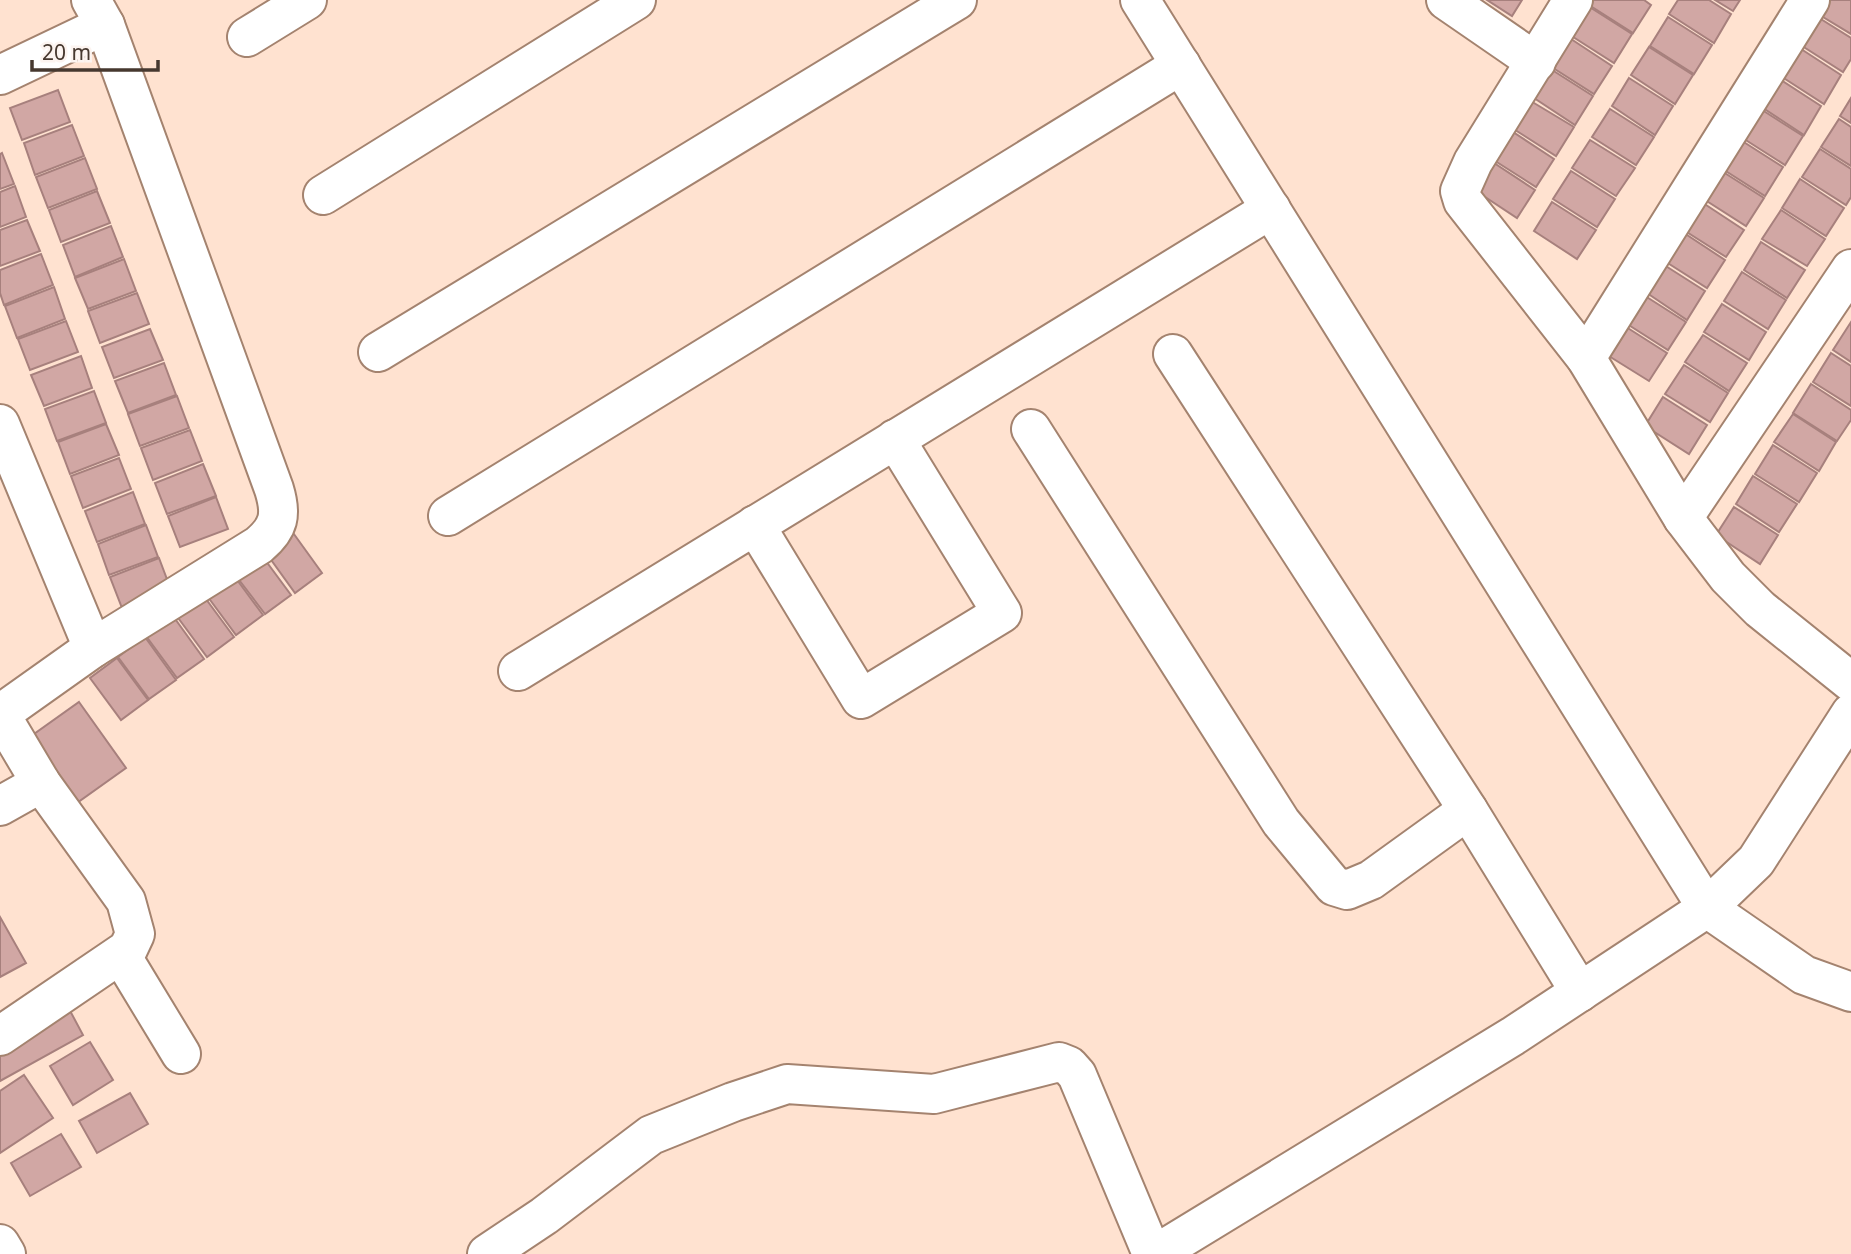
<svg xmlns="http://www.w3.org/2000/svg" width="1851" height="1254" font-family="'Noto Sans',sans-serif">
<rect width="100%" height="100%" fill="#ffe2d0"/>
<g fill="#d1a7a4" stroke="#a7807d" stroke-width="2">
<polygon points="1487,0 1522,0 1512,16"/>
<polygon points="1592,0 1644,0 1651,5 1633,33 1589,5"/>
<polygon points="1678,0 1709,0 1731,14 1714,43 1669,14"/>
<polygon points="1715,0 1740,0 1733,11"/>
<polygon points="1827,0 1851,0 1851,34 1818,14"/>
<polygon points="1588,6 1632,34 1614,63 1570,35"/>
<polygon points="1816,16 1851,38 1851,59 1843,72 1799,44"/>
<polygon points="1668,17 1712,45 1694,74 1650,46"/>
<polygon points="1568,37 1612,66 1594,94 1550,66"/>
<polygon points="1649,47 1693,75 1675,104 1631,75"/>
<polygon points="1798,47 1841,75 1824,104 1779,75"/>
<polygon points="1549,68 1593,96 1575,125 1531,96"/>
<polygon points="1629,78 1673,106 1655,135 1612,106"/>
<polygon points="1778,78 1821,106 1804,135 1760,106"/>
<polygon points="58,90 70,122 22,140 10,108"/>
<polygon points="1851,98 1851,123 1840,116"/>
<polygon points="1529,100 1574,127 1556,156 1512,128"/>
<polygon points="1759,108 1803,136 1785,165 1741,137"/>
<polygon points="1610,109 1654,137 1636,165 1592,137"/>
<polygon points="1839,119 1851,127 1851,166 1821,147"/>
<polygon points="72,125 84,156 35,175 24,143"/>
<polygon points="1510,130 1554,159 1536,187 1492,159"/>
<polygon points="1739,139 1783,167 1765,196 1721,168"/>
<polygon points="1590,140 1635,168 1616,196 1572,168"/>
<polygon points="1820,149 1851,169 1851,197 1846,205 1802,177"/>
<polygon points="2,153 14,184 0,189 0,154"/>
<polygon points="85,158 97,189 48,208 36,177"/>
<polygon points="1491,161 1535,190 1517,218 1473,189"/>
<polygon points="1720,170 1764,198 1746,226 1702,198"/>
<polygon points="1571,171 1615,199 1597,227 1553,199"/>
<polygon points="1800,179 1844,208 1826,236 1782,208"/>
<polygon points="15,186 26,217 0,227 0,192"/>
<polygon points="97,191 110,223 61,242 49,210"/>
<polygon points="1700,201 1744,230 1726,257 1682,229"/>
<polygon points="1552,202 1596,230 1577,259 1534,231"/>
<polygon points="1781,210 1825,239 1807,266 1762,239"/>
<polygon points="27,220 40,251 0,266 0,230"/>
<polygon points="111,226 123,257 75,277 63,245"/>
<polygon points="1681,231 1725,260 1707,288 1663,260"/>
<polygon points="1761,242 1805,270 1787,298 1744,270"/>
<polygon points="41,254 53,285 4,305 0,293 0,270"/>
<polygon points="124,259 136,291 88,309 75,278"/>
<polygon points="1661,263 1705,291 1687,320 1644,291"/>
<polygon points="1742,272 1786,300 1768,329 1724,301"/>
<polygon points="54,287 65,319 17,338 5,306"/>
<polygon points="137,293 149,324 100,343 88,311"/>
<polygon points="1642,294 1686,322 1668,350 1624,322"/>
<polygon points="1722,304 1766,332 1749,360 1704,332"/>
<polygon points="66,321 78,352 30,370 18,339"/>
<polygon points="1851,322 1851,362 1833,350"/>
<polygon points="1623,325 1667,353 1649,381 1604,353"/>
<polygon points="150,329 163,360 114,378 102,347"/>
<polygon points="1703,335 1747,363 1729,391 1685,362"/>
<polygon points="1831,353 1851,366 1851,406 1813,382"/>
<polygon points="81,356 92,388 44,406 31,375"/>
<polygon points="164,363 176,395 128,413 115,381"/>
<polygon points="1684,365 1728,393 1710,422 1665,394"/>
<polygon points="1811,384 1851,410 1851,420 1837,441 1793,413"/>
<polygon points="94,391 106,423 57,441 45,409"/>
<polygon points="177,396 189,428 140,446 128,414"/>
<polygon points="1663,397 1707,425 1689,454 1645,426"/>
<polygon points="1793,414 1836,442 1819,471 1774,442"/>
<polygon points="106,424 119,455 70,474 58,442"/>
<polygon points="190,430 202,461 153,480 141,448"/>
<polygon points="1773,445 1817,473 1799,502 1755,474"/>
<polygon points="119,458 131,489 83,508 71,476"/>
<polygon points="203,464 216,496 167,514 155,483"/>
<polygon points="1753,476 1797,504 1779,532 1736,504"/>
<polygon points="133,492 145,524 97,542 85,511"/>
<polygon points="216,497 228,529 180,547 168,516"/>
<polygon points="1734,507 1778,535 1760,564 1716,535"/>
<polygon points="146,525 158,557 109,575 98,544"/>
<polygon points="291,530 322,573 295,593 264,550"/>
<polygon points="260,553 291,595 265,614 233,572"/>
<polygon points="159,558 171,590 122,608 110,577"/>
<polygon points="232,573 263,615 236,635 205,593"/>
<polygon points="203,595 234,637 207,657 176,615"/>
<polygon points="173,616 204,659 177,678 146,636"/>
<polygon points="145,637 176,680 149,699 118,657"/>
<polygon points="117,658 148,700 121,720 90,678"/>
<polygon points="79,702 126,768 74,805 27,739"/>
<polygon points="0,917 26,963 0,977"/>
<polygon points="68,1007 83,1035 0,1081 0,1044"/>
<polygon points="90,1042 113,1080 73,1105 50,1066"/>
<polygon points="24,1075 53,1118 0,1153 0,1091"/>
<polygon points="130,1093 148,1124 97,1153 79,1121"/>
<polygon points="61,1134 81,1167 30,1196 11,1163"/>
</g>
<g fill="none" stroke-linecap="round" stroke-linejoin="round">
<g stroke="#a4836f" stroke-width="42">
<g id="minor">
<polyline points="1140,0 1707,908 1804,975 1851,992"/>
<polyline points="1446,0 1536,62"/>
<polyline points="1573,0 1473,162 1460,191 1463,201 1586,358 1683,518 1728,577 1760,609 1851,682"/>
<polyline points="247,37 307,0"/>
<polyline points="0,75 105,25"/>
<polyline points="323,195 636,0"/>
<polyline points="378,352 957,0"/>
<polyline points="1173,354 1468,810 1580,992"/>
<polyline points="1586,358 1810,0"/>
<polyline points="0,424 93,648"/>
<polyline points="1031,429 1281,822 1334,886 1347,890 1371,880 1468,810"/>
<polyline points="448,516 1181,65"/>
<polyline points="1683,518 1851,269"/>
<polyline points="755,525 861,699 1002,613 895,439"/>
<polyline points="518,671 1271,209"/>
<polyline points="0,806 41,783"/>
<polyline points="121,955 181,1054"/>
<path d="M 0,1036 L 128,949 L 135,934 L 126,901 L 41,783 L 0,714 L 93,648 L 259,545 C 279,528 282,515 274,489 L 105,25 L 91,0"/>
<polyline points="0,1244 6,1254"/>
<polyline points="487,1254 544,1216 651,1135 733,1102 787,1084 934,1094 1059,1062 1069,1066 1077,1075 1152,1254"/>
<polyline points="1156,1254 1513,1036 1707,908 1756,861 1851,713"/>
</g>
</g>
<use href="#minor" stroke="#fff" stroke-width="38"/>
</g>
<path d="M32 60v10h126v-10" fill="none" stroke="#46382f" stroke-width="3.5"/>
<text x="42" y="60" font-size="21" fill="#46382f" stroke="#fcf4f0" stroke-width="5" paint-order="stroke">20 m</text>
</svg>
